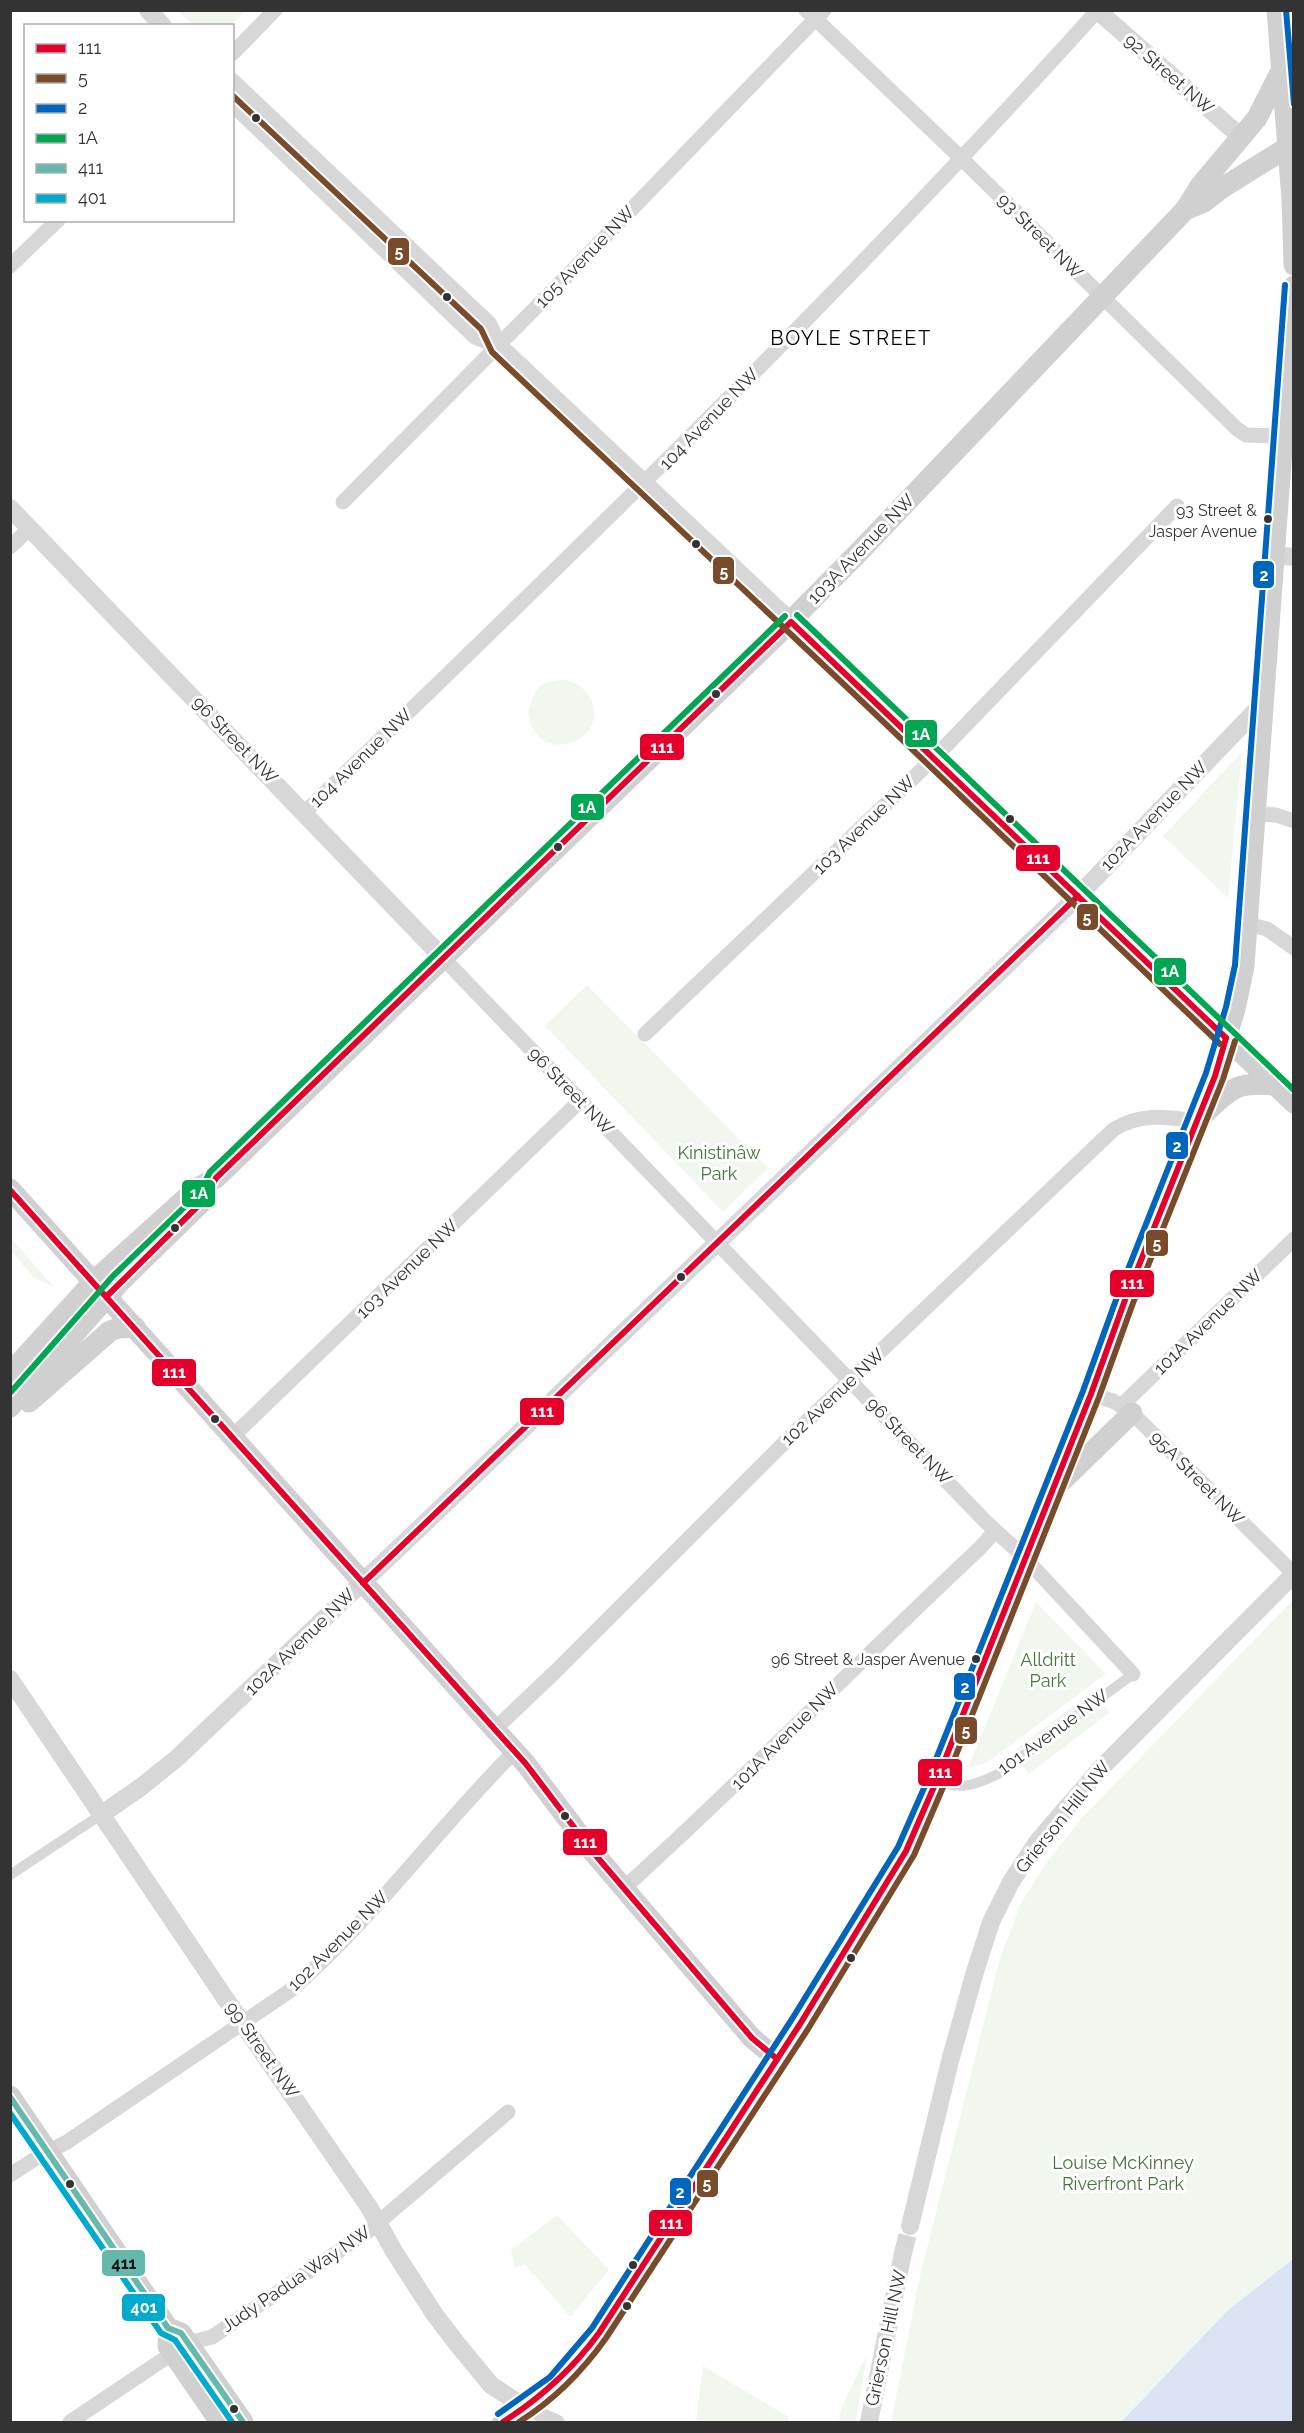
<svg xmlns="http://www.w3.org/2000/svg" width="1304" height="2433" font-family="Raleway,sans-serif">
<rect width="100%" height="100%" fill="#fff"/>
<g fill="#f1f7ee">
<polygon points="178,11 245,11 230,26 194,25"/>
<path d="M 565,680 C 577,683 585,688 591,699 C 611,744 532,769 528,710 C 532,704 532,698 535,693 C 540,682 554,680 565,680 Z"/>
<polygon points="1242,752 1228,898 1163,836"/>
<polygon points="587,985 768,1168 723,1212 545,1026"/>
<polygon points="11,1238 53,1286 34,1278 11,1251"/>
<polygon points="1293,1600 1293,2259 1227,2311 1121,2422 891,2422 920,2276 1001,1955 1021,1903 1047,1862 1081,1819"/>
<polygon points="1036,1602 1106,1674 986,1763 968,1768"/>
<polygon points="1093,1691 1109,1713 1029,1774 1012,1752"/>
<polygon points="557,2215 609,2270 570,2317 525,2264 515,2268 511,2250"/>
<polygon points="867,2354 856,2422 839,2422 841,2409"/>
<polygon points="703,2366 789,2417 788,2422 696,2422"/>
</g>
<polygon fill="#dbe4f5" points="1293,2259 1293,2422 1121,2422 1227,2311"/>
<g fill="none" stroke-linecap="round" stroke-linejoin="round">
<polyline stroke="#d6d6d6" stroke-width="18" stroke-dasharray="18 9" stroke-linecap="butt" points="903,2253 910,2226"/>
<g stroke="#d7d7d7" stroke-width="10">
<path d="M 936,1782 C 962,1789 974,1786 998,1774 L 1133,1674"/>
<polyline points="10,1875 102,1814"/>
</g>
<g stroke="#d7d7d7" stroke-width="15">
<polyline points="806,10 961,158 1237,429 1246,435 1284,436"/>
<polyline points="232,54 275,10"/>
<polyline points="10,266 58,220"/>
<polyline points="343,502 569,274 824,10"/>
<polyline points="10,547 30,528"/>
<path d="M 305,812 C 576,551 846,290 1097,11"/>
<polyline points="1255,814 1276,815 1294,821"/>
<polyline points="1247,924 1267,929 1294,948"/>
<polyline points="443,958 985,1521 1025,1558 1133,1674"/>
<polyline points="645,1034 934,758 1177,506"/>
<polyline points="1091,1394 1113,1401 1132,1413 1294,1574"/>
<polyline points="1122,1405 1294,1239"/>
<polyline points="232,1437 580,1101"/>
<path d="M 495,1729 L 556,1671 L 786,1441 L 1113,1130 C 1140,1112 1167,1117 1197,1121"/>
<path d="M 624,1888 C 746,1778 860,1660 980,1548 L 995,1531"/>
<path d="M 10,2175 L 38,2157 L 67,2142 L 291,1990 C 374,1918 438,1828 515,1751"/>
<polyline points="526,2408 557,2422"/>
<polyline points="70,2422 188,2343 212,2337 367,2232 508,2112"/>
</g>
<g stroke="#d7d7d7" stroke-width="18">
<polyline points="148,10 163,26"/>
<polyline points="1097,10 1233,130 1243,134"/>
<polyline points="232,82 488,324 498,345"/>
<polyline points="232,102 476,336 498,345 876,702 1226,1038"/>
<polyline points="10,508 443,958"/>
<polyline points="1274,555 1294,557"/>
<polyline points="10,1679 225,1998 369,2207 395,2253 435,2315 458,2345 491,2385 526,2408"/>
<polyline points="102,1814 141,1787 177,1758 425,1523 1014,958 1078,896 1263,703"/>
<polyline points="910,2226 950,2061 974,1975 991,1922 1011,1882 1038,1841 1102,1767 1294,1574"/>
<polyline points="869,2422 903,2253"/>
</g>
<g stroke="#d0d0d0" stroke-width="21">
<polyline points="1277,10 1292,199 1294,265"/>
<polyline points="1185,210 1204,202 1222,188 1288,147"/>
<polyline points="1226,1038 1294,1103"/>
<path d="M 1202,1116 C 1230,1090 1234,1081 1274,1085"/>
<polyline points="10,1189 526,1764 592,1851 752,2038 777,2059"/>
<polyline points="10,1373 94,1281 197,1188 216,1178 774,638 859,552 1185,210 1200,186 1257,118 1282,69"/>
<polyline points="29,1402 110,1331 118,1328 135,1327"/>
<polyline points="10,1407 120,1282 203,1201"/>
<polyline points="1061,1482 1132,1413"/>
<polyline points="10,2096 168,2328 181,2333 243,2422"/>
<polyline points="169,2329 168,2346 220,2422"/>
<path d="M 503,2422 C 547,2395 569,2375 599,2333 L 800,2024 L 906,1851 L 936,1782 L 1091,1394 L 1125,1300 L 1215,1076 L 1235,1009 L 1244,966 L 1294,286"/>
</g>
<g stroke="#fff" stroke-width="10">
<g id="bus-1">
<polyline points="10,1190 526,1764 592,1851 752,2038 777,2059"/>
<polyline points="107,1296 206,1198 216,1178 791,622 1226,1038"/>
<polyline points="363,1583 1078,896"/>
<path d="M 503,2422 C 542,2397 572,2370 599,2333 L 800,2024 L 906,1851 L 936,1782 L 1091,1394 L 1125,1300 L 1215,1076 L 1226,1038"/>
</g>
</g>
<g stroke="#fff" stroke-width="10">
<g id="bus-2">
<polyline points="232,95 481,329 492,352 870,709 1220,1044"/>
<path d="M 519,2422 C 554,2400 582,2372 606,2338 L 808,2029 L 914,1855 L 944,1785 L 1099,1397 L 1133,1303 L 1223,1079 L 1235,1041"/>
</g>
</g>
<g stroke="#fff" stroke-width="10">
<g id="bus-3">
<polyline points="1286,10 1294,104"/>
<polyline points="498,2414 550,2377 592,2328 792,2019 898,1847 928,1779 1083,1391 1117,1297 1206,1073 1226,1007 1235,965 1285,285"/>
</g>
</g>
<g stroke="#fff" stroke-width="10">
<g id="bus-4">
<polyline points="797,615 1294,1090"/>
<polyline points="10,1393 113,1276 199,1193 210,1172 785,616"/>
</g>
</g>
<g stroke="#fff" stroke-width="10">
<polyline id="bus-5" points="10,2097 168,2328 181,2333 243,2422"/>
</g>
<g stroke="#fff" stroke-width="10">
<polyline id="bus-6" points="10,2113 161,2333 175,2340 232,2422"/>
</g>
<use href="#bus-1" stroke="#e4002b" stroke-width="6"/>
<use href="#bus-2" stroke="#7a4b2a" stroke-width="6"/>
<use href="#bus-3" stroke="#0065bd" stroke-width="6"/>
<use href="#bus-4" stroke="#00a651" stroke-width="6"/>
<use href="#bus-5" stroke="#64b8ac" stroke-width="6"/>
<use href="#bus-6" stroke="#00a9ce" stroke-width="6"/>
</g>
<g fill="#333" stroke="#fff" stroke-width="2">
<circle cx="256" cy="118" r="5"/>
<circle cx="447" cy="297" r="5"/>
<circle cx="1268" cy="519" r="5"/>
<circle cx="696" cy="544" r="5"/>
<circle cx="716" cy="694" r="5"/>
<circle cx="1010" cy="819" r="5"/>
<circle cx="558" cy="847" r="5"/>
<circle cx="175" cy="1228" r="5"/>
<circle cx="681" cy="1277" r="5"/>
<circle cx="215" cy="1419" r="5"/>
<circle cx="976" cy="1659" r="5"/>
<circle cx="565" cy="1816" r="5"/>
<circle cx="851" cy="1958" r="5"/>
<circle cx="70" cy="2184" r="5"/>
<circle cx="633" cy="2265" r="5"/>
<circle cx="627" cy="2306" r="5"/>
<circle cx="234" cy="2409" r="5"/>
</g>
<g text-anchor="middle" stroke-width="6" stroke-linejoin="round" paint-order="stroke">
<g font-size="16" fill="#333" stroke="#fff" text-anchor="end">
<text x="1257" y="516">93 Street &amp;<tspan x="1257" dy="21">Jasper Avenue</tspan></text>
<text x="965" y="1665">96 Street &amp; Jasper Avenue</text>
</g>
<g font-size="18" fill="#333" stroke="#fff">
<text transform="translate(1169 74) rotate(41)" y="6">92 Street NW</text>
<text transform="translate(1040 236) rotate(45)" y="6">93 Street NW</text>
<text transform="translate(585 257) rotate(-46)" y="6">105 Avenue NW</text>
<text transform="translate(709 419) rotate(-46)" y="6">104 Avenue NW</text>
<text transform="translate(861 549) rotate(-46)" y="6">103A Avenue NW</text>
<text transform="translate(235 740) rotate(46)" y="6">96 Street NW</text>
<text transform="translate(361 758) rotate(-44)" y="6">104 Avenue NW</text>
<text transform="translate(1154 816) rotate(-46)" y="6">102A Avenue NW</text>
<text transform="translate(864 825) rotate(-44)" y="6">103 Avenue NW</text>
<text transform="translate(571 1091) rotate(46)" y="6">96 Street NW</text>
<text transform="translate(407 1269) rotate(-44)" y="6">103 Avenue NW</text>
<text transform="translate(1208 1322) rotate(-44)" y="6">101A Avenue NW</text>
<text transform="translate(833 1397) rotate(-43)" y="6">102 Avenue NW</text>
<text transform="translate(909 1441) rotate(46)" y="6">96 Street NW</text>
<text transform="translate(1197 1478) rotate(45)" y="6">95A Street NW</text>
<text transform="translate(300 1642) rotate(-44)" y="6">102A Avenue NW</text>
<text transform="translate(1053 1732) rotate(-36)" y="6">101 Avenue NW</text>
<text transform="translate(785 1736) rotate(-45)" y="6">101A Avenue NW</text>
<text transform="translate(1063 1817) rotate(-51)" y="6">Grierson Hill NW</text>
<text transform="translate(338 1941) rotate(-45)" y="6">102 Avenue NW</text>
<text transform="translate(262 2050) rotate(55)" y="6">99 Street NW</text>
<text transform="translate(296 2279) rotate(-34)" y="6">Judy Padua Way NW</text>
<text transform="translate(886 2338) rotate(-78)" y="6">Grierson Hill NW</text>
</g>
<g font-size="18" fill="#48743a" stroke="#fff">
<text x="719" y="1159">Kinistinâw<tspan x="719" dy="21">Park</tspan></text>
<text x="1048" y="1666">Alldritt<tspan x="1048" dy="21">Park</tspan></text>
<text x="1123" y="2169">Louise McKinney<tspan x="1123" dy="21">Riverfront Park</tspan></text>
</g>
<g font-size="20" letter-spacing="1.5" fill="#000" stroke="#fff">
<text x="851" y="345">BOYLE STREET</text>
</g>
</g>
<g stroke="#fff" stroke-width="2">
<rect x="387" y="237" width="23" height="29" rx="6" fill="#7a4b2a"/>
<rect x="712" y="556" width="23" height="29" rx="6" fill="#7a4b2a"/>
<rect x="1252" y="560" width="23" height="29" rx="6" fill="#0065bd"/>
<rect x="904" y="719" width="34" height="29" rx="6" fill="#00a651"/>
<rect x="639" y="733" width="46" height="28" rx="6" fill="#e4002b"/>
<rect x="570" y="793" width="35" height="28" rx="6" fill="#00a651"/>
<rect x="1015" y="844" width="46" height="28" rx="6" fill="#e4002b"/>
<rect x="1076" y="903" width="23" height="28" rx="6" fill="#7a4b2a"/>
<rect x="1153" y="957" width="34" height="29" rx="6" fill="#00a651"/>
<rect x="1165" y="1131" width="24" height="29" rx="6" fill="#0065bd"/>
<rect x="181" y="1179" width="35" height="29" rx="6" fill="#00a651"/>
<rect x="1145" y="1229" width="24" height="28" rx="6" fill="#7a4b2a"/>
<rect x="1109" y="1269" width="46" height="29" rx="6" fill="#e4002b"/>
<rect x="151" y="1358" width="46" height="29" rx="6" fill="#e4002b"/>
<rect x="519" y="1397" width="46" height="29" rx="6" fill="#e4002b"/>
<rect x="953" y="1672" width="23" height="29" rx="6" fill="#0065bd"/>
<rect x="954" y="1716" width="24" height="29" rx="6" fill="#7a4b2a"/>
<rect x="917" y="1758" width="46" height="29" rx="6" fill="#e4002b"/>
<rect x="562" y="1828" width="46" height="28" rx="6" fill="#e4002b"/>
<rect x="696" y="2169" width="23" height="29" rx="6" fill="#7a4b2a"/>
<rect x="669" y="2177" width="23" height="29" rx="6" fill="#0065bd"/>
<rect x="648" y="2209" width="45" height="28" rx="6" fill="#e4002b"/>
<rect x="101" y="2249" width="45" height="28" rx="6" fill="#64b8ac"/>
<rect x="121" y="2293" width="45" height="29" rx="6" fill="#00a9ce"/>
</g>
<g font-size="16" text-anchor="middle" font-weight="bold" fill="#fff">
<text x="399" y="257">5</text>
<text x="724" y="577">5</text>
<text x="1264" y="581">2</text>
<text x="921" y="740">1A</text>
<text x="662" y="753">111</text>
<text x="587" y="813">1A</text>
<text x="1038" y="864">111</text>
<text x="1087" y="923">5</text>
<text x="1170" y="977">1A</text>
<text x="1177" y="1152">2</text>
<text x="199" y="1199">1A</text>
<text x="1157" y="1249">5</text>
<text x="1132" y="1289">111</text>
<text x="174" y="1378">111</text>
<text x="542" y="1417">111</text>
<text x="965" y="1693">2</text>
<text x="966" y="1736">5</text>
<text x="940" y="1778">111</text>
<text x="585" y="1848">111</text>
<text x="707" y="2189">5</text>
<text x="680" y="2198">2</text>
<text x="671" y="2229">111</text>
<text x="144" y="2313">401</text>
</g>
<g font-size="16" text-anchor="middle" font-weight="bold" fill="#111">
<text x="124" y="2269">411</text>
</g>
<rect width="1304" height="2433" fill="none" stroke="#333333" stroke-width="24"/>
<rect x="24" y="24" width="210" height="198" fill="#ffffff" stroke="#adadad" stroke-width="1.5"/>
<rect x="36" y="44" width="30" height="9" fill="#e4002b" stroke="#adadad" stroke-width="1.5"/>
<text x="78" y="54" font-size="18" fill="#333333">111</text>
<rect x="36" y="74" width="30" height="9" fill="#7a4b2a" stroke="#adadad" stroke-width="1.5"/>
<text x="78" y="84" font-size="18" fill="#333333">5</text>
<rect x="36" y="104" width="30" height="9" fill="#0065bd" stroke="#adadad" stroke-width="1.5"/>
<text x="78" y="114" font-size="18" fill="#333333">2</text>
<rect x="36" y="134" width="30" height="9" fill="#00a651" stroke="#adadad" stroke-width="1.5"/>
<text x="78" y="144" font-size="18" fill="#333333">1A</text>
<rect x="36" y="164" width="30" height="9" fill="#64b8ac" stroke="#adadad" stroke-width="1.5"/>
<text x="78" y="174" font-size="18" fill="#333333">411</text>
<rect x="36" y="194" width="30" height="9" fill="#00a9ce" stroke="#adadad" stroke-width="1.5"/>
<text x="78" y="204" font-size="18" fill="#333333">401</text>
</svg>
